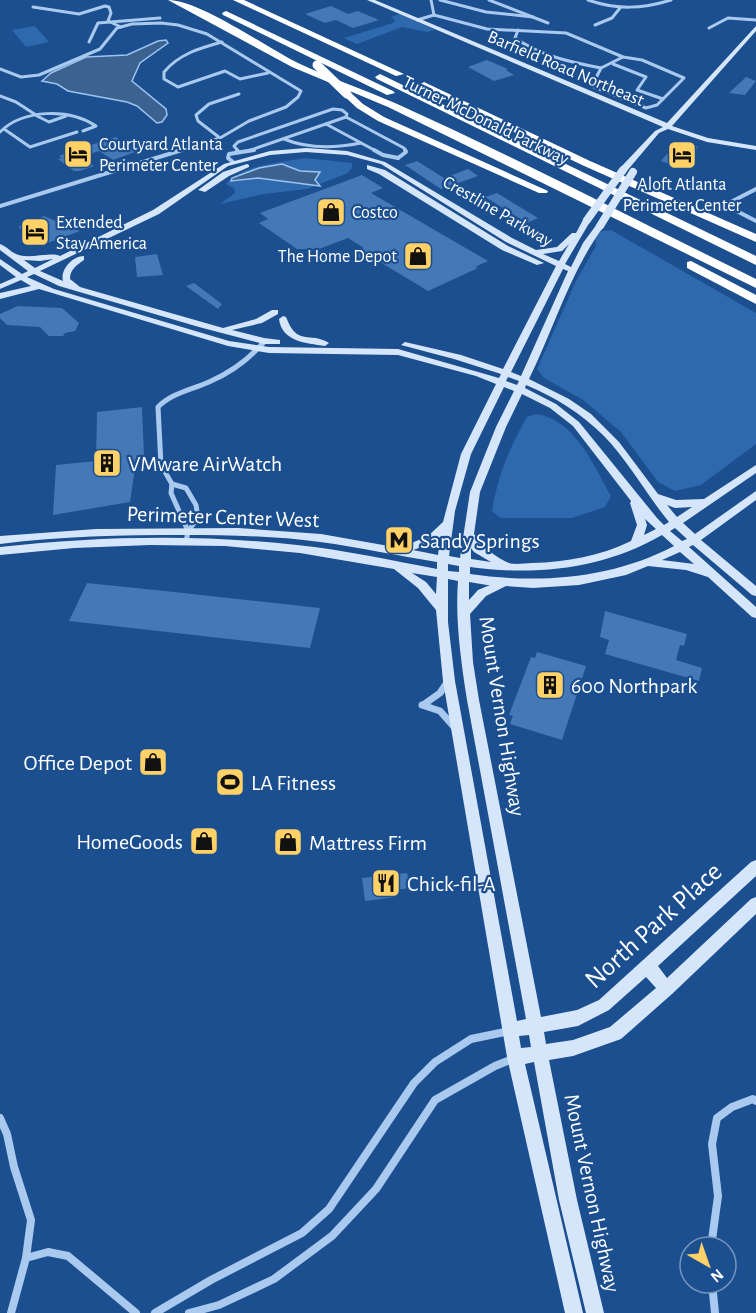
<svg xmlns="http://www.w3.org/2000/svg" width="756" height="1313" font-family="'Alegreya Sans',sans-serif">
<rect width="100%" height="100%" fill="#1b4f8f"/>
<g fill="#2e69ad">
<polygon points="400,14 435,30 427,32 402,27 357,44 344,38 393,23 395,20 391,17"/>
<polygon points="35,26 49,42 26,47 12,30"/>
<path d="M 305,158 L 352,163 L 352,168 L 348,173 L 307,189 L 264,194 L 220,204 L 235,193 L 234,188 L 226,184 C 244,164 279,163 305,158 Z"/>
<polygon points="611,230 756,313 756,444 701,485 675,491 658,482 621,432 583,400 544,378 537,369 576,281 596,246 595,232"/>
<path d="M 536,414 C 575,419 594,466 611,496 L 605,507 L 572,518 L 500,518 L 492,511 C 497,478 510,446 527,417 Z"/>
</g>
<g fill="#3c6290" stroke="#9cc4f0" stroke-width="1.5">
<polygon points="166,40 168,43 140,63 132,81 166,109 167,115 162,122 157,123 137,106 127,102 68,91 57,84 42,81 51,73 86,57 127,55 158,41"/>
<polygon points="282,164 300,171 320,172 315,180 320,186 258,178 231,181 232,178 259,168"/>
</g>
<g fill="#4478b7">
<polygon points="331,6 348,14 358,11 379,20 353,28 336,20 325,23 305,14"/>
<polygon points="487,60 508,69 506,70 514,75 494,81 468,67"/>
<polygon points="746,77 756,81 745,95 729,93"/>
<polygon points="116,137 135,152 113,160 99,151 81,157 94,166 80,171 74,171 58,159 62,158 59,156 66,153"/>
<polygon points="684,143 698,147 680,167 661,161 674,146 678,147"/>
<polygon points="417,161 444,178 468,169 478,176 441,189 405,165"/>
<polygon points="362,175 383,188 371,193 488,261 475,267 478,268 428,291 375,259 366,262 352,253 364,248 348,238 319,249 297,249 259,223 268,219 260,213"/>
<polygon points="497,193 538,218 527,223 485,197"/>
<polygon points="44,216 80,231 42,245 18,227"/>
<polygon points="157,254 163,275 137,277 135,257"/>
<polygon points="194,283 222,304 218,309 186,286"/>
<polygon points="18,306 62,308 79,323 75,331 65,333 63,336 49,336 40,327 7,325 0,318 0,314"/>
<polygon points="142,407 144,456 139,457 139,467 135,468 130,502 53,515 56,465 96,461 97,412"/>
<polygon points="87,583 174,592 320,608 310,648 69,621"/>
<polygon points="605,611 687,634 684,646 680,645 676,660 702,668 699,681 605,654 609,640 600,637"/>
<polygon points="537,652 586,666 562,740 510,724 513,716 509,715 531,657 535,658"/>
<polygon points="407,873 410,888 395,890 396,897 365,901 362,878"/>
</g>
<g fill="none" stroke-linecap="round" stroke-linejoin="round">
<g stroke="#a9c9ee" stroke-width="3">
<polyline points="431,0 434,15"/>
<polyline points="440,0 486,12 533,17"/>
<polyline points="489,0 548,23"/>
<path d="M 588,0 C 617,10 642,9 671,0"/>
<polyline points="33,7 79,14 105,6 109,7 111,13 108,21 121,27"/>
<polyline points="417,20 434,15 487,29 566,33 623,57 642,60 684,78 657,105 646,108 592,86 601,68"/>
<polyline points="595,25 612,18 620,8"/>
<polyline points="709,28 728,18 756,20"/>
<path d="M 518,30 L 515,38 C 541,56 570,62 601,68"/>
<polyline points="89,42 98,23 160,18"/>
<path d="M 222,42 C 200,48 179,54 164,72 L 164,79 L 178,87 L 225,71 L 240,79 L 268,73"/>
<polyline points="613,64 646,77 637,90 663,99"/>
<polyline points="601,68 623,57"/>
<polyline points="0,69 21,77 39,75 100,49 117,28 132,24 161,23 178,25 207,34 301,91 298,97 286,107 249,121 220,138 177,151"/>
<polyline points="0,96 16,102 36,115"/>
<polyline points="37,116 49,122 66,116"/>
<polyline points="346,117 404,148 406,151"/>
<polyline points="326,124 376,151"/>
<polyline points="4,129 30,147 77,132"/>
<path d="M 0,132 C 23,109 69,108 96,126 L 83,131"/>
<polyline points="220,138 198,121 196,115 209,104 239,94"/>
<path d="M 284,139 C 308,149 336,148 361,143"/>
<polyline points="238,151 234,146 238,142 333,109 342,110 347,114 346,117"/>
<polyline points="248,151 346,117"/>
</g>
<g stroke="#a9c9ee" stroke-width="4">
<polyline points="237,150 238,152"/>
<polyline points="374,150 383,155 398,158"/>
<polyline points="398,158 406,152 405,150"/>
<polyline points="233,162 228,158 229,154 254,150"/>
<polyline points="756,189 725,205 756,221"/>
<polyline points="0,206 182,150"/>
<polyline points="261,344 264,341"/>
</g>
<g stroke="#a9c9ee" stroke-width="5">
<polyline points="172,484 186,488 196,505 198,518 188,531 186,542"/>
<path d="M 188,531 L 171,493 L 172,484 L 161,465 L 158,407 C 172,393 191,390 209,382 C 230,373 248,360 263,343"/>
</g>
<g stroke="#a9c9ee" stroke-width="7">
<polyline points="422,705 440,711 455,728"/>
<polyline points="423,705 440,693 448,681"/>
</g>
<g stroke="#a9c9ee" stroke-width="8">
<polyline points="0,1118 7,1134 14,1167 31,1220 26,1258"/>
<polyline points="711,1247 718,1196 712,1144 717,1118 732,1107 753,1099 756,1101"/>
<polyline points="712,1283 715,1313"/>
<polyline points="11,1313 26,1258 48,1252 68,1256 136,1313"/>
<polyline points="155,1313 211,1280 302,1233 329,1209 414,1083 435,1062 471,1039 510,1031"/>
<polyline points="189,1313 219,1305 274,1279 332,1236 376,1189 435,1100 495,1066 515,1058"/>
</g>
<g fill="#d6e6fa" fill-rule="evenodd">
<polygon points="367,0 375,0 667,123 756,26 756,31 672,126 708,138 756,146 756,150 707,142 668,129 659,133 626,172 620,172 620,168 655,131 663,127"/>
<path d="M 306,148 L 347,151 L 385,162 L 512,238 L 536,250 L 557,247 L 572,233 L 576,233 L 584,218 L 590,218 L 591,220 L 565,264 L 571,267 L 583,243 L 597,224 L 603,224 L 604,226 C 570,272 554,328 529,379 L 569,399 L 591,414 L 619,442 L 658,494 L 676,500 L 704,499 L 756,465 L 756,473 L 683,523 L 695,534 L 756,491 L 756,500 L 701,540 L 756,586 L 756,596 L 752,595 L 693,545 L 689,547 L 756,607 L 756,618 L 752,617 L 708,577 L 686,570 L 648,566 L 626,575 L 579,585 L 533,588 L 506,586 L 486,596 L 470,614 L 473,662 L 479,700 L 541,1017 L 577,1010 L 599,1000 L 751,862 L 756,860 L 756,876 L 658,966 L 667,978 L 751,899 L 756,897 L 756,914 L 672,994 L 621,1039 L 573,1056 L 549,1060 L 577,1200 L 604,1313 L 586,1313 L 559,1200 L 534,1062 L 525,1064 L 583,1313 L 565,1313 L 507,1057 L 443,681 L 436,610 L 418,588 L 394,569 L 300,553 L 225,546 L 150,545 L 74,548 L 0,555 L 0,547 C 99,536 198,534 297,545 C 344,550 390,560 437,569 L 437,562 C 398,556 359,547 320,542 C 275,536 229,535 183,535 C 122,535 61,536 0,544 L 0,536 L 96,529 L 238,528 L 321,534 L 400,548 L 428,536 L 443,522 L 461,454 L 496,384 L 476,376 L 398,355 L 269,353 L 228,346 L 39,289 L 0,299 L 0,293 L 31,286 L 21,280 L 0,289 L 0,284 L 16,277 L 0,265 L 0,259 L 22,274 L 28,271 L 0,250 L 0,244 C 6,246 11,252 16,254 C 29,260 50,251 60,256 L 153,210 L 224,164 L 270,151 ZM 306,152 L 347,155 L 381,164 L 506,242 L 556,266 L 503,369 L 461,355 L 405,342 L 401,345 L 454,359 L 501,374 L 499,378 L 398,349 L 269,347 L 229,341 L 54,289 L 27,277 L 34,274 L 59,286 L 199,327 L 264,344 L 280,344 L 280,340 L 264,338 L 232,330 L 262,323 L 278,314 L 278,310 L 272,310 L 256,319 L 223,328 L 80,287 L 70,279 C 70,269 77,265 84,260 L 84,256 C 72,256 60,270 63,281 L 40,271 L 159,214 L 228,166 L 270,155 ZM 569,244 L 559,261 L 543,254 L 562,251 ZM 53,259 L 35,268 L 24,260 L 40,261 ZM 563,269 L 568,271 L 521,376 L 511,372 ZM 508,377 L 519,381 L 517,385 L 506,381 ZM 526,385 C 555,397 582,414 604,436 C 629,462 646,494 669,522 L 664,525 L 657,518 L 579,422 L 556,404 L 525,388 ZM 504,387 L 514,391 L 496,427 L 470,492 L 460,558 L 449,556 L 455,511 L 471,454 ZM 522,394 L 550,408 L 573,426 L 631,501 L 630,503 L 637,525 L 631,541 C 600,556 567,562 532,563 C 525,563 515,565 509,563 C 496,558 482,546 474,534 L 480,492 L 506,427 ZM 667,505 L 675,508 L 692,507 L 677,517 ZM 645,519 L 656,529 L 644,535 L 647,525 ZM 675,528 L 687,539 L 682,541 L 670,531 ZM 662,535 L 674,546 C 611,579 539,584 470,574 L 470,567 C 537,576 603,569 662,535 ZM 440,537 L 438,555 L 413,550 L 436,542 ZM 471,548 L 474,552 L 491,562 L 471,559 ZM 680,552 L 694,564 L 662,560 ZM 448,564 L 459,566 L 459,572 L 448,571 ZM 412,573 L 437,577 L 436,594 L 426,582 ZM 448,579 L 458,581 C 455,620 461,661 467,700 L 526,1019 L 517,1021 L 455,681 L 448,622 ZM 469,582 L 487,585 L 490,585 L 478,590 L 469,600 ZM 646,977 L 656,988 L 610,1027 L 573,1040 L 546,1044 L 544,1032 L 578,1026 L 609,1010 ZM 529,1035 L 531,1047 L 521,1048 L 519,1036 Z"/>
<polygon points="247,164 249,165 249,167 229,176 205,192 198,190 223,172"/>
<polygon points="367,165 385,170 508,246 544,263 537,265 502,250 379,174 367,169"/>
<path d="M 283,316 L 286,317 C 297,347 310,331 329,343 L 325,346 C 306,343 282,342 279,319 Z"/>
</g>
<g fill="#fff" fill-rule="evenodd">
<path d="M 168,0 C 200,0 267,48 298,63 C 330,78 363,89 395,103 C 517,158 636,220 756,279 L 756,288 L 388,107 L 292,67 Z"/>
<polygon points="233,0 244,0 404,74 396,76"/>
<polygon points="226,11 393,91 395,93 387,95 223,15 222,13"/>
<polygon points="380,74 756,256 756,265 377,79 375,77"/>
<polygon points="424,82 590,161 756,234 756,242 582,165 421,87 419,85"/>
<polygon points="344,92 350,92 363,104 384,117 548,191 547,193 539,193 378,121 357,108 344,96"/>
<polygon points="691,261 756,295 756,304 687,268 687,262"/>
</g>
<g stroke="#d6e6fa" stroke-width="8">
<polyline points="587,220 623,170"/>
<polyline points="600,226 633,172"/>
</g>
<polyline stroke="#fff" stroke-width="9" points="317,65 347,94"/>
</g>
<defs>
<g id="hotel-square" transform="scale(1.5)"><rect x="-9" y="-9" width="18" height="18" rx="4" fill="#ffd166" stroke="#1b4f8f"/><path d="M-6-4.5h1.5V1H6V5H4.5V3h-9V5H-6ZM-4 0a1.8 1.8 0 1 1 3.6 0ZM.5 0V-2.5h3Q6-2.5 6 0Z" fill="#111"/></g>
<g id="shop-square" transform="scale(1.5)"><rect x="-9" y="-9" width="18" height="18" rx="4" fill="#ffd166" stroke="#1b4f8f"/><path d="M-5-2.5h2.3a2.7 3.5 0 0 1 5.4 0H5L5.5 6h-11ZM-1.5-2.5h3a1.5 2.3 0 0 0-3 0Z" fill="#111"/></g>
<g id="building-square" transform="scale(1.5)"><rect x="-9" y="-9" width="18" height="18" rx="4" fill="#ffd166" stroke="#1b4f8f"/><path d="M-4-6H4V6H1V3H-1V6H-4ZM-2.5-4.3h1.7v1.8h-1.7ZM.8-4.3h1.7v1.8H.8ZM-2.5-1h1.7V.8h-1.7ZM.8-1h1.7V.8H.8Z" fill="#111"/></g>
<g id="metro-square" transform="scale(1.5)"><rect x="-9" y="-9" width="18" height="18" rx="4" fill="#ffd166" stroke="#1b4f8f"/><path d="M-5.5 5V-5H-3L0 0L3-5H5.5V5H3V-.5L0 4L-3-.5V5Z" fill="#111"/></g>
<g id="stadium-square" transform="scale(1.5)"><rect x="-9" y="-9" width="18" height="18" rx="4" fill="#ffd166" stroke="#1b4f8f"/><path d="M0-5a6.5 5 0 1 0 0 10a6.5 5 0 1 0 0-10ZM-3.5-1.8h7v3.6h-7Z" fill="#111"/></g>
<g id="restaurant-square" transform="scale(1.5)"><rect x="-9" y="-9" width="18" height="18" rx="4" fill="#ffd166" stroke="#1b4f8f"/><path d="M-5-6h1v4h1v-4h1v4h1v-4h1v5L-1.5 .5V6h-2V.5L-5-1ZM5-6V6H3V1.5H1.5Q1.5-4 5-6Z" fill="#111"/></g>
</defs>
<g fill-rule="evenodd">
<use href="#hotel-square" x="78" y="154"/>
<use href="#hotel-square" x="682" y="155"/>
<use href="#shop-square" x="331" y="212"/>
<use href="#hotel-square" x="35" y="232"/>
<use href="#shop-square" x="418" y="256"/>
<use href="#building-square" x="107" y="463"/>
<use href="#metro-square" x="399" y="540"/>
<use href="#building-square" x="550" y="685"/>
<use href="#shop-square" x="153" y="762"/>
<use href="#stadium-square" x="230" y="782"/>
<use href="#shop-square" x="204" y="841"/>
<use href="#shop-square" x="288" y="842"/>
<use href="#restaurant-square" x="386" y="883"/>
</g>
<g text-anchor="middle" stroke-width="4.5" stroke-linejoin="round" paint-order="stroke">
<g font-size="18" fill="#fff" stroke="#1b4f8f">
<text transform="translate(566 68) rotate(23)" y="6">Barfield Road Northeast</text>
<text transform="translate(486 120) rotate(26)" y="6">Turner McDonald Parkway</text>
<text transform="translate(498 211) rotate(30)" y="6">Crestline Parkway</text>
</g>
<g font-size="18" fill="#fff" stroke="#1b4f8f" text-anchor="start">
<text x="99" y="150">Courtyard Atlanta<tspan x="99" dy="21">Perimeter Center</tspan></text>
<text x="682" y="190" text-anchor="middle">Aloft Atlanta<tspan x="682" dy="21">Perimeter Center</tspan></text>
<text x="352" y="218">Costco</text>
<text x="56" y="228">Extended<tspan x="56" dy="21">Stay America</tspan></text>
<text x="397" y="262" text-anchor="end">The Home Depot</text>
</g>
<g font-size="22" fill="#fff" stroke="#1b4f8f" text-anchor="start">
<text x="128" y="471">VMware AirWatch</text>
<text x="420" y="548">Sandy Springs</text>
<text x="571" y="693">600 Northpark</text>
<text x="132" y="770" text-anchor="end">Office Depot</text>
<text x="251" y="790">LA Fitness</text>
<text x="183" y="849" text-anchor="end">HomeGoods</text>
<text x="309" y="850">Mattress Firm</text>
<text x="407" y="891">Chick-fil-A</text>
</g>
<g font-size="22" fill="#fff" stroke="#1b4f8f">
<text transform="translate(223 516) rotate(2)" y="8">Perimeter Center West</text>
<text transform="translate(503 716) rotate(81)" y="8">Mount Vernon Highway</text>
<text transform="translate(593 1193) rotate(78)" y="8">Mount Vernon Highway</text>
</g>
<g font-size="27" fill="#fff" stroke="#1b4f8f">
<text transform="translate(653 925) rotate(-42)" y="9">North Park Place</text>
</g>
</g>
<g transform="translate(708 1265) rotate(140)"><circle r="28" fill="#1b4f8f" stroke="#7695bc" stroke-width="1.5"/>
<path d="M0-4.5L10 22L0 15L-10 22Z" fill="#ffd166"/>
<text y="-9" font-size="16" font-weight="bold" text-anchor="middle" fill="#ffffff">N</text>
</g>
</svg>
